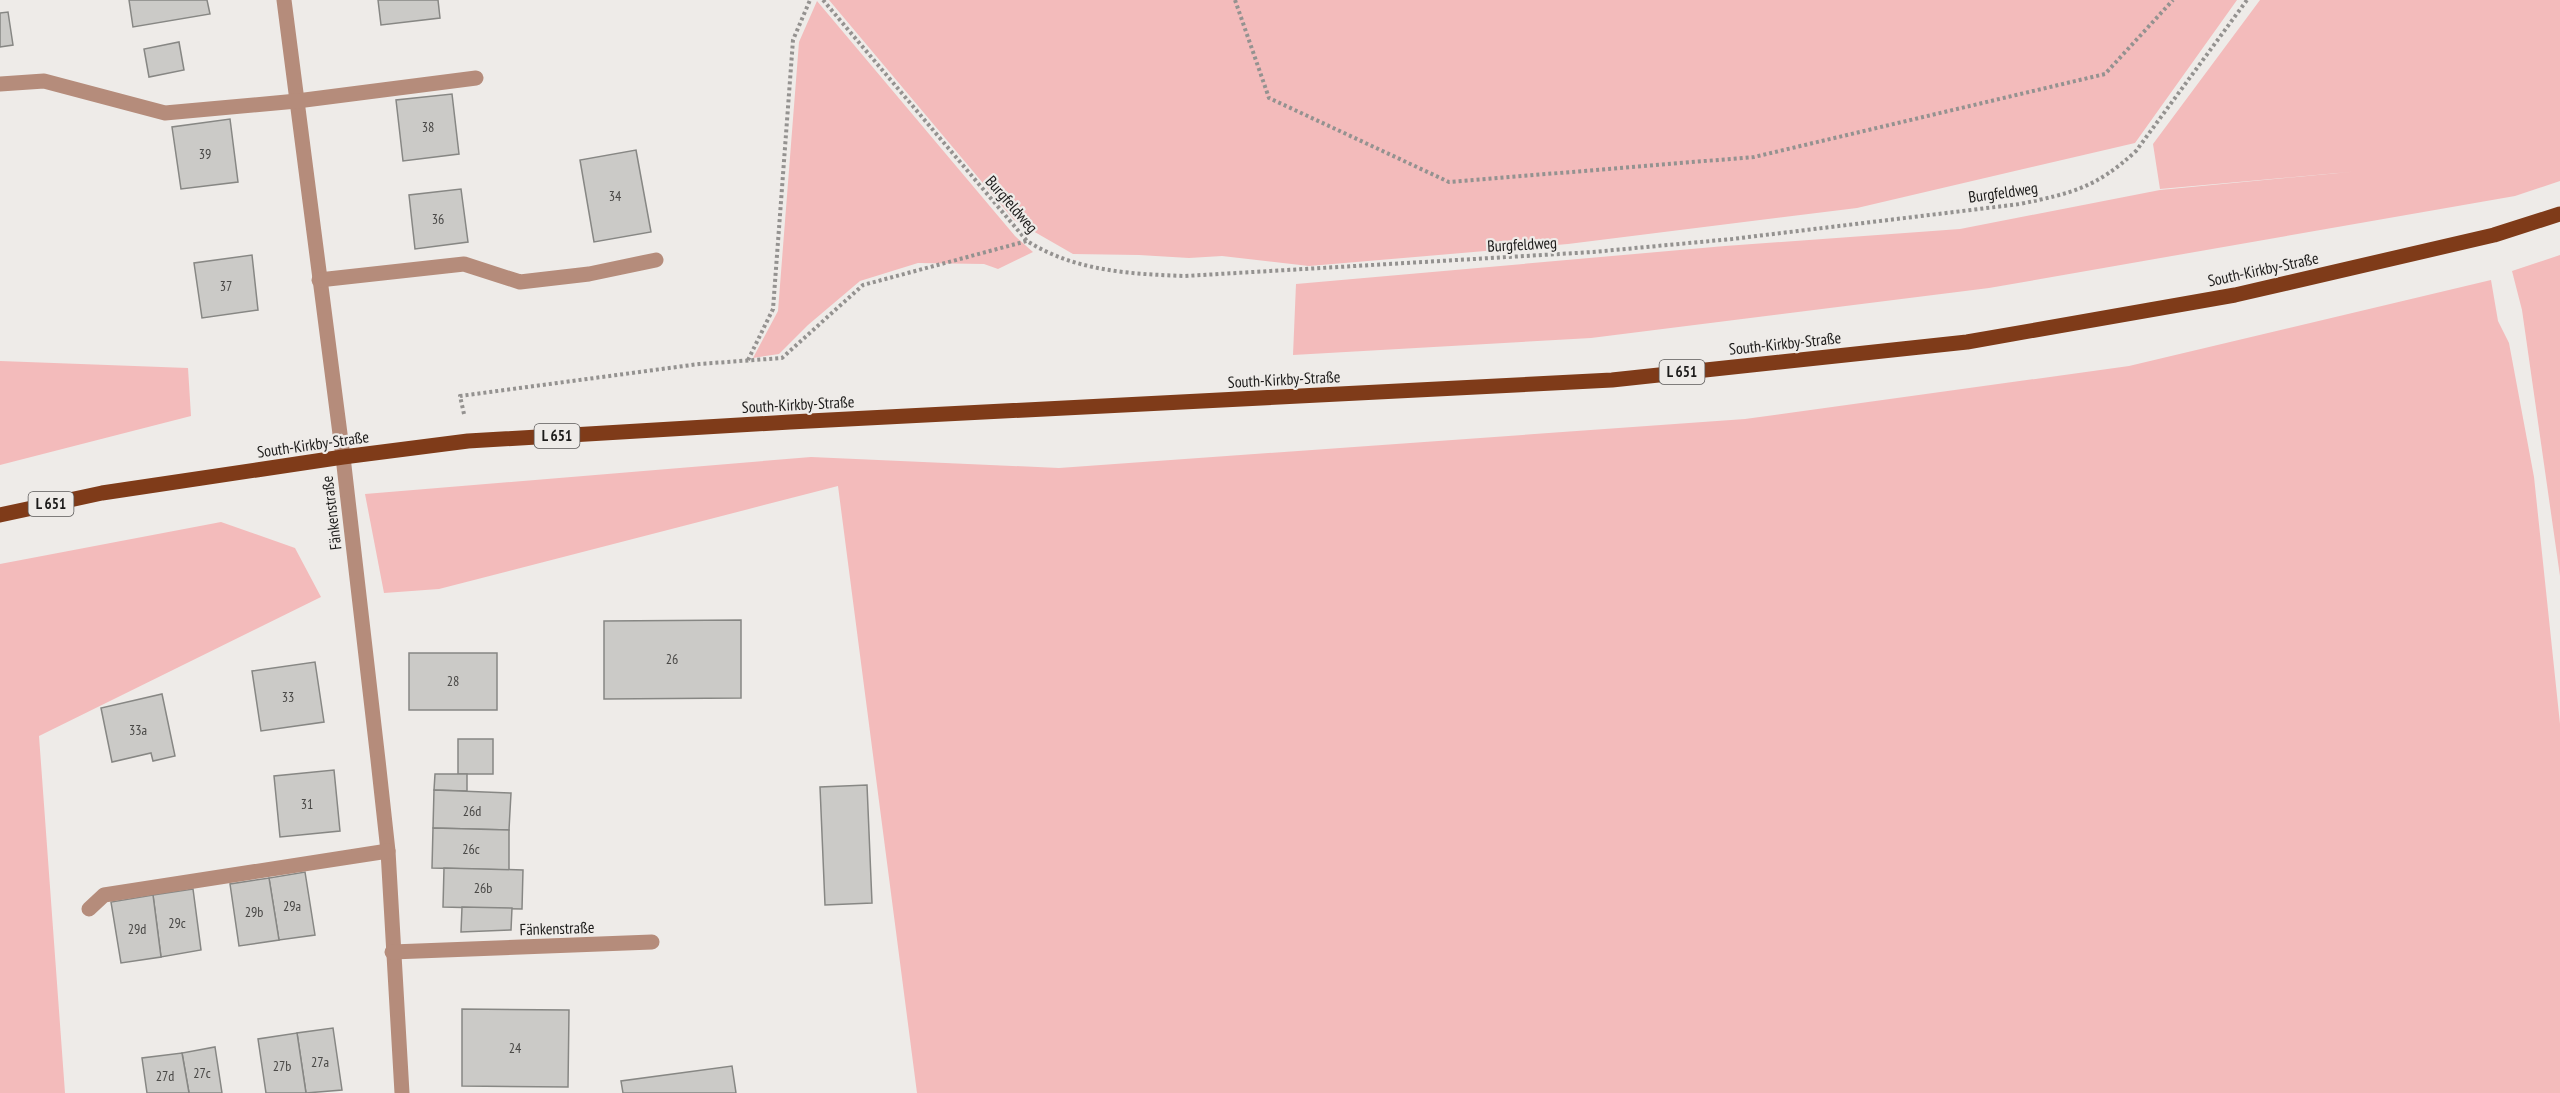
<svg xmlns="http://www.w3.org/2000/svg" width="2560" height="1093" font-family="'PT Sans Narrow',sans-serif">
<rect width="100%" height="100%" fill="#eeebe8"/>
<g fill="#f3bbbb">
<polygon points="829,0 2237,0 2135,143 1857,208 1568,244 1309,266 1222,256 1189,258 1139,255 1073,254 1014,220"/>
<polygon points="2260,0 2560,0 2560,181 2515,196 1989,288 1591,338 1293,355 1296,284 1725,246 1960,229 2160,190 2360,171 2160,189 2153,144"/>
<polygon points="817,1 1015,236 1033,252 998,269 984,264 918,263 860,281 808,325 779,354 753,358 778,311 799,42"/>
<polygon points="2560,255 2560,576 2522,310 2512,271"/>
<polygon points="2491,280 2498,321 2509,343 2534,477 2560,724 2560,1093 917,1093 838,486 439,589 384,593 365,494 811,457 1059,468 1745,419 2129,366"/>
<polygon points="0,361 188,368 191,416 0,465"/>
<polygon points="221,522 295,548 321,597 39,736 65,1093 0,1093 0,564"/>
</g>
<g fill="#cbcac7" stroke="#878784" stroke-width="1.5">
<polygon points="129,0 207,0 210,14 133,27"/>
<polygon points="378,0 438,0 440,18 381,25"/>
<polygon points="8,12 13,45 0,47 0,13"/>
<polygon points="179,42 184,70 149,77 144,49"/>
<polygon points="452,94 459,154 403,161 396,100"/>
<polygon points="230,119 238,182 181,189 172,127"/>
<polygon points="636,150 651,232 594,242 580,160"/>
<polygon points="461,189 468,242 415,249 409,195"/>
<polygon points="252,255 258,310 202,318 194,263"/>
<polygon points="741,620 741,698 604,699 604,621"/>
<rect x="409" y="653" width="88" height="57"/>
<polygon points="315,662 324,722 261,731 252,671"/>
<polygon points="162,694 175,756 153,761 151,753 112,762 101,708"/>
<rect x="458" y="739" width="35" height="35"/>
<polygon points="334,770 340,831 280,837 274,776"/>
<polygon points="435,774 467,774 467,791 434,790"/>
<polygon points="867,785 872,903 825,905 820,787"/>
<polygon points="434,790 511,793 509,830 433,828"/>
<polygon points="433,828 509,830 509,870 432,868"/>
<polygon points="444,868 523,870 522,909 443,907"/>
<polygon points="305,872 315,935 279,940 269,878"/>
<polygon points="269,878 279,940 239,946 230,884"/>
<polygon points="193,889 201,950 161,957 153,895"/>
<polygon points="153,895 161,957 121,963 111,902"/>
<polygon points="462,907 512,908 511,930 461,932"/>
<polygon points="462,1009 569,1010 568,1087 462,1086"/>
<polygon points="333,1028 342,1090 306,1093 297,1033"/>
<polygon points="297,1033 306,1093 266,1093 258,1039"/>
<polygon points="215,1047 222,1093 189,1093 182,1053"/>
<polygon points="182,1053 189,1093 147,1093 142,1058"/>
<polygon points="732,1066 736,1093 623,1093 621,1081"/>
</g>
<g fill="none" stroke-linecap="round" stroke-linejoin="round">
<g stroke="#949290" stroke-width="4" stroke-dasharray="3 3" stroke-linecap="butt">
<path d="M 823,0 L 1027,241 C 1075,271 1129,274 1185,276 L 1593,252 L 1732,239 L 2020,204 C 2072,193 2096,188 2136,151 L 2247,0"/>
<polyline points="1235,0 1269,98 1449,182 1754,157 2105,74 2173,0"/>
<polyline points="748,360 773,309 793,40 810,0"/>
<polyline points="464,414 460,396 699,364 782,358 863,285 1027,241"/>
</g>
<g stroke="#b58c7b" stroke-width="15">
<polyline points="284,0 343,457 378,760 388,851 402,1093"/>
<polyline points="0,84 44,81 165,113 297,101 476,78"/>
<polyline points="319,280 464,264 520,282 589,274 656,260"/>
<polyline points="89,909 104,895 388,851"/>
<polyline points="392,952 652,942"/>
</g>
<polyline stroke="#7f3b19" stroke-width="15" points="0,515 102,493 343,457 468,441 790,422 1612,380 1967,342 2235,295 2494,235 2560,214"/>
</g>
<g text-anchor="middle" stroke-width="4.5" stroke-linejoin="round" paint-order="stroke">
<g font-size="14" fill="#484745">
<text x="428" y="132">38</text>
<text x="205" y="159">39</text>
<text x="615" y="201">34</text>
<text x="438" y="224">36</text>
<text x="226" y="291">37</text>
<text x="672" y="664">26</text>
<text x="453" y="686">28</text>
<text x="288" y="702">33</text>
<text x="138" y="735">33a</text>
<text x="307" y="809">31</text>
<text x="472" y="816">26d</text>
<text x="471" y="854">26c</text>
<text x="483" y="893">26b</text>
<text x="292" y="911">29a</text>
<text x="254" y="917">29b</text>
<text x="177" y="928">29c</text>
<text x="137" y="934">29d</text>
<text x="515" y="1053">24</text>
<text x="320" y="1067">27a</text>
<text x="282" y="1071">27b</text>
<text x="202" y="1078">27c</text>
<text x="165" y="1081">27d</text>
</g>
<g fill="#eeebe8" stroke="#5b5958" stroke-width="1.5">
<rect x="1659.5" y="360" width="45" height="24" rx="4.5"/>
<rect x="534.5" y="424" width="45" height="24" rx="4.5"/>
<rect x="28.5" y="492" width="45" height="24" rx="4.5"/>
</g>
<g font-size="15" font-weight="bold" fill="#1c1b1a">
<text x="1682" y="377">L 651</text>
<text x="557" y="441">L 651</text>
<text x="51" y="509">L 651</text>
</g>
<g font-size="16" fill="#1c1b1a" stroke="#eeebe8">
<text transform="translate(2003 192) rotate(-8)" y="6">Burgfeldweg</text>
<text transform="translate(1012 204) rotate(49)" y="6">Burgfeldweg</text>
<text transform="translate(1522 244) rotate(-3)" y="6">Burgfeldweg</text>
<text transform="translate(2263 269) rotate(-12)" y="6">South-Kirkby-Straße</text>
<text transform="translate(1785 343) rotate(-6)" y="6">South-Kirkby-Straße</text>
<text transform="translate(1284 379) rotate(-3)" y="6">South-Kirkby-Straße</text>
<text transform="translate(798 404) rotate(-3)" y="6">South-Kirkby-Straße</text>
<text transform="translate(313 444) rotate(-8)" y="6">South-Kirkby-Straße</text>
<text transform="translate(331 513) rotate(-97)" y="6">Fänkenstraße</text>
<text transform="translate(557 928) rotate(-2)" y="6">Fänkenstraße</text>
</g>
</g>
</svg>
